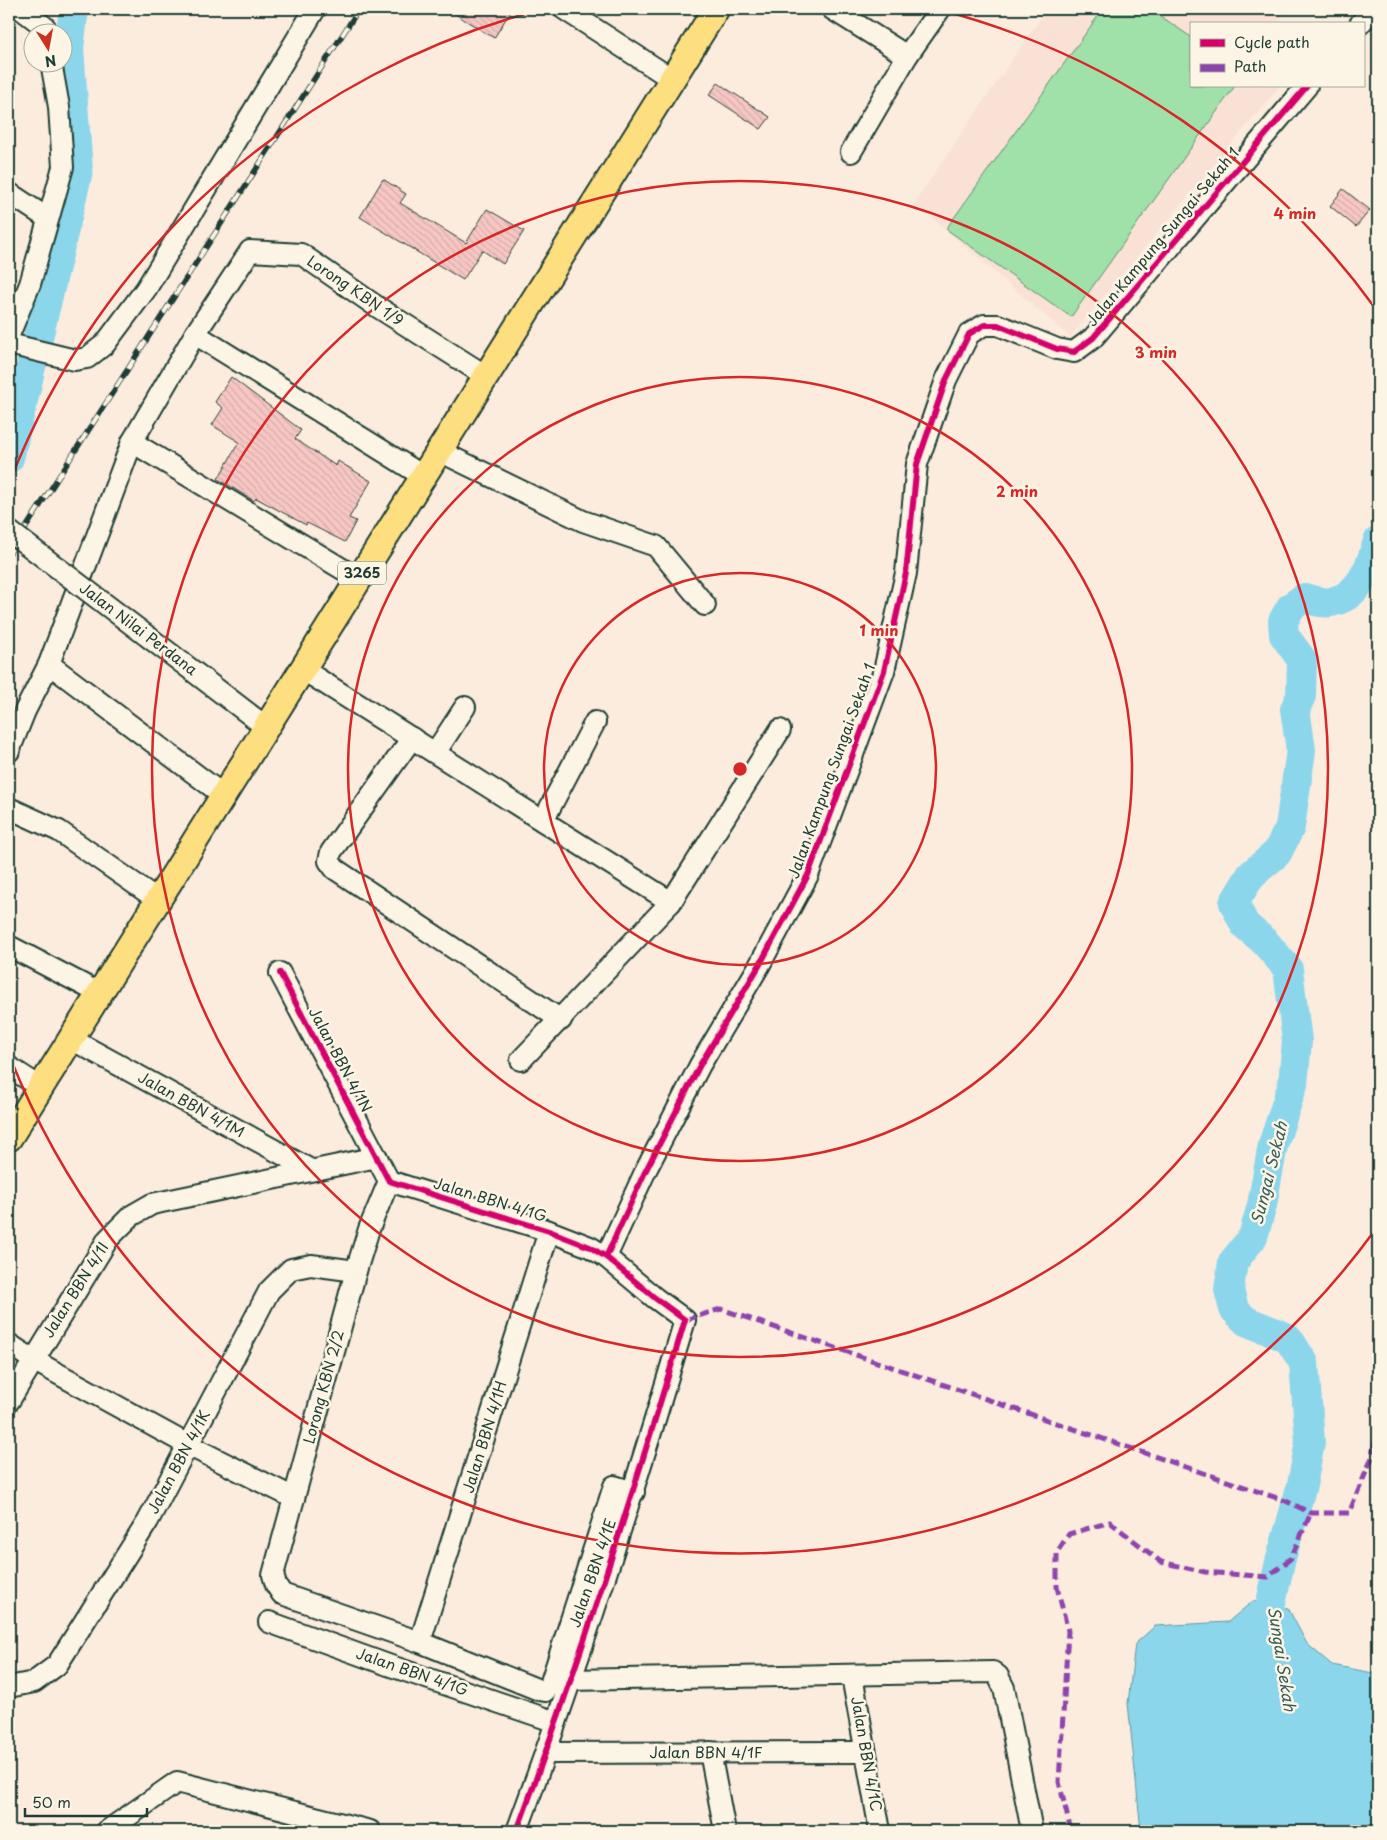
<svg xmlns="http://www.w3.org/2000/svg" width="1387" height="1840" font-family="'Playpen Sans',sans-serif">
<defs>
<pattern id="building-back-hatch" width="6" height="6" patternUnits="userSpaceOnUse" patternTransform="scale(1.25)"><rect width="6" height="6" fill="#f8c7c4"/><path d="M-1 5l2 2M0 0l6 6M5-1l2 2" fill="none" stroke="#d4aca9"/></pattern>
</defs>
<rect width="100%" height="100%" fill="#fbecde"/>
<filter id="ink" filterUnits="userSpaceOnUse"><feTurbulence type="fractalNoise" baseFrequency=".02" numOctaves="2"/><feDisplacementMap in="SourceGraphic" scale="10" xChannelSelector="R" yChannelSelector="G"/><feConvolveMatrix kernelMatrix="1 2 1 2 8 2 1 2 1" color-interpolation-filters="sRGB"/></filter>
<g filter="url(#ink)">
<polygon fill="#fae1d6" points="1047,9 1289,9 1277,24 1191,24 1191,86 1280,86 1070,337 914,203"/>
<polygon fill="#a0e0a9" stroke="#608e6e" points="1103,9 1150,9 1191,37 1191,86 1235,86 1071,317 946,229"/>
<polygon fill="#8cd6ec" stroke="#6099a2" points="1253,1601 1288,1608 1307,1644 1332,1665 1378,1674 1378,1831 1141,1831 1128,1703 1135,1644 1155,1626 1228,1622"/>
<g fill="none" stroke-linecap="round" stroke-linejoin="round">
<g stroke="#8cd6ec" stroke-width="30">
<polyline points="9,458 78,171 69,48 74,9"/>
<path d="M 1277,1645 L 1270,1607 L 1280,1562 L 1302,1485 L 1310,1442 L 1304,1363 L 1288,1338 L 1246,1321 L 1234,1309 L 1229,1290 L 1233,1262 L 1253,1237 L 1262,1205 L 1273,1145 L 1293,1084 L 1297,1041 L 1288,969 L 1264,941 L 1245,925 L 1234,903 L 1251,875 L 1277,853 L 1290,827 L 1301,750 L 1295,709 L 1301,696 L 1302,660 L 1284,635 L 1283,621 L 1291,607 L 1304,598 C 1312,600 1323,604 1331,602 C 1360,597 1371,565 1378,541"/>
</g>
</g>
<g fill="url(#building-back-hatch)" stroke="#1f3d34">
<polygon points="447,9 512,9 494,38"/>
<polygon points="718,83 770,117 761,129 709,95"/>
<polygon points="383,179 406,194 400,203 466,243 487,209 524,231 503,264 482,250 463,280 360,217"/>
<polygon points="1343,189 1370,210 1356,227 1330,206"/>
<polygon points="231,377 301,430 295,439 336,466 338,461 371,481 349,518 356,521 345,542 307,523 306,525 256,498 254,501 218,479 239,442 212,425 223,408 215,402"/>
</g>
<g fill="none" stroke-linecap="round" stroke-linejoin="round">
<g stroke="#1f3d34" stroke-width="24">
<g id="minor">
<polyline points="21,9 45,27 46,32"/>
<polyline points="564,9 672,79"/>
<polyline points="832,9 907,56"/>
<polyline points="1360,24 1373,9"/>
<polyline points="851,152 907,56 940,9"/>
<polyline points="9,193 47,218"/>
<polyline points="195,334 423,476"/>
<polyline points="9,335 30,284 63,167 59,107 51,62"/>
<polyline points="9,344 75,360 87,358 105,344 146,289 315,9"/>
<polyline points="132,442 359,579"/>
<polyline points="439,451 583,521 656,546 705,605"/>
<polyline points="151,639 266,727"/>
<polyline points="49,664 223,795"/>
<polyline points="302,669 671,902"/>
<polyline points="412,738 331,852 329,861 335,869 561,1020"/>
<polyline points="9,751 25,711 49,664 132,442 195,334 250,251 301,254 376,306 486,376"/>
<polyline points="435,753 465,707"/>
<polyline points="9,808 59,831 158,900"/>
<polyline points="543,821 595,722"/>
<polyline points="9,946 99,993"/>
<path d="M 280,973 L 389,1181 L 549,1231 L 590,1247 L 606,1257 L 655,1298 L 685,1320 C 634,1492 579,1663 517,1831"/>
<polyline points="71,1039 311,1170"/>
<polyline points="521,1060 671,902 780,730"/>
<polyline points="9,1067 40,1087"/>
<polyline points="389,1181 369,1229 356,1271 273,1575 276,1585 282,1594 420,1642 539,1690 545,1691 550,1685 614,1486 634,1492"/>
<polyline points="606,1257 645,1172 700,1065 759,966 808,875 884,671 906,573 917,464 946,380 969,334 984,325 998,325 1057,349 1074,352 1093,338 1307,86"/>
<polyline points="9,1344 33,1360 188,1445 294,1498"/>
<polyline points="9,1401 108,1239 131,1216 152,1204 377,1157"/>
<polyline points="269,1622 388,1665 556,1722"/>
<polyline points="420,1642 549,1231"/>
<polyline points="852,1676 880,1831"/>
<polyline points="570,1680 993,1672 998,1676 1004,1688 1032,1831"/>
<polyline points="9,1687 34,1682 57,1665 148,1521 269,1291 291,1269 311,1265 356,1271"/>
<polyline points="710,1752 725,1831"/>
<polyline points="546,1753 865,1752"/>
<polyline points="107,1831 177,1782 370,1831"/>
</g>
</g>
<g stroke="#1f3d34" stroke-width="29">
<polyline id="major" points="9,1138 716,9"/>
</g>
<use href="#minor" stroke="#fcf5e5" stroke-width="20"/>
<use href="#major" stroke="#fedf80" stroke-width="25"/>
<g stroke="#1f3d34" stroke-width="5.5">
<polyline id="rail" points="9,554 359,9"/>
</g>
<use href="#rail" stroke="#fcf5e5" stroke-width="4" stroke-dasharray="11" stroke-linecap="butt"/>
<g stroke="#1f3d34" stroke-width="24" stroke-linecap="butt">
<polyline id="minor-bridge" points="9,531 151,639"/>
</g>
<use href="#minor-bridge" stroke="#fcf5e5" stroke-width="20"/>
<g stroke="#8e44ad" stroke-width="5" stroke-dasharray="10 5" stroke-linecap="butt">
<polyline points="685,1320 721,1309 1286,1501 1311,1513 1349,1513 1371,1460 1378,1430"/>
<polyline points="1071,1831 1059,1782 1068,1631 1057,1587 1057,1552 1069,1534 1110,1522 1161,1562 1205,1572 1268,1577 1291,1558 1311,1513"/>
</g>
<g stroke="#fcf5e5" stroke-width="9">
<g id="cycleway">
<path d="M 280,973 L 389,1181 L 549,1231 L 590,1247 L 606,1257 L 655,1298 L 685,1320 C 634,1492 579,1663 517,1831"/>
<polyline points="606,1257 645,1172 700,1065 759,966 808,875 884,671 906,573 917,464 946,380 969,334 984,325 998,325 1057,349 1074,352 1093,338 1307,86"/>
</g>
</g>
<use href="#cycleway" stroke="#d6006c" stroke-width="6"/>
</g>
</g>
<g fill="none" stroke="#d62828" stroke-width="2.5">
<circle cx="740" cy="769" r="196"/>
<circle cx="740" cy="769" r="392"/>
<circle cx="740" cy="769" r="588"/>
<path d="M1375 1230A785 785 0 0 1 10 1057M10 481A785 785 0 0 1 543 9M937 9A785 785 0 0 1 1375 308"/>
</g>
<g text-anchor="middle" stroke-width="5" stroke-linejoin="round" paint-order="stroke">
<rect fill="#fcf5e5" stroke="#617469" stroke-width="1" x="338" y="561.5" width="48" height="23" rx="4"/>
<g font-size="14" font-weight="bold" fill="#1f3d34">
<text x="362" y="578">3265</text>
</g>
<g font-size="15" fill="#1f3d34" stroke="#fcf5e5">
<text transform="translate(1163 237) rotate(-50)" y="5">Jalan Kampung Sungai Sekah 1</text>
<text transform="translate(355 291) rotate(34)" y="5">Lorong KBN 1/9</text>
<text transform="translate(138 629) rotate(37)" y="5">Jalan Nilai Perdana</text>
<text transform="translate(832 771) rotate(-70)" y="5">Jalan Kampung Sungai Sekah 1</text>
<text transform="translate(340 1060) rotate(62)" y="5">Jalan BBN 4/1N</text>
<text transform="translate(191 1105) rotate(29)" y="5">Jalan BBN 4/1M</text>
<text transform="translate(490 1200) rotate(17)" y="5">Jalan BBN 4/1G</text>
<text transform="translate(76 1290) rotate(-58)" y="5">Jalan BBN 4/1I</text>
<text transform="translate(324 1387) rotate(-75)" y="5">Lorong KBN 2/2</text>
<text transform="translate(485 1437) rotate(-73)" y="5">Jalan BBN 4/1H</text>
<text transform="translate(179 1462) rotate(-62)" y="5">Jalan BBN 4/1K</text>
<text transform="translate(593 1573) rotate(-71)" y="5">Jalan BBN 4/1E</text>
<text transform="translate(412 1672) rotate(19)" y="5">Jalan BBN 4/1G</text>
<text x="706" y="1758">Jalan BBN 4/1F</text>
<text transform="translate(866 1754) rotate(80)" y="5">Jalan BBN 4/1C</text>
</g>
<g font-size="16" font-style="italic" fill="#355c59" stroke="#fcf5e5">
<text transform="translate(1269 1173) rotate(-76)" y="6">Sungai Sekah</text>
<text transform="translate(1282 1659) rotate(81)" y="6">Sungai Sekah</text>
</g>
</g>
<circle cx="740" cy="769" r="8" fill="#d62828" stroke="#fcf5e5" stroke-width="2.5"/>
<g font-size="15" text-anchor="middle" font-weight="bold" fill="#d62828" stroke="#fcf5e5" stroke-width="5" stroke-linejoin="round" paint-order="stroke">
<text x="1295" y="219">4 min</text>
<text x="1156" y="358">3 min</text>
<text x="1017" y="497">2 min</text>
<text x="879" y="636">1 min</text>
</g>
<rect width="1387" height="1840" fill="none" stroke="#fcf5e5" stroke-width="30"/>
<rect x="15" y="15" width="1357" height="1810" fill="none" stroke="#1f3d34" stroke-width="2" filter="url(#ink)"/>
<rect x="1190" y="22" width="175" height="65" fill="#fcf5e5" stroke="#a4ab9e"/>
<rect x="1200" y="39" width="25" height="8" fill="#d6006c" stroke="#a4ab9e"/>
<text x="1234" y="48" font-size="15" fill="#1f3d34">Cycle path</text>
<rect x="1200" y="64" width="25" height="8" fill="#8e44ad" stroke="#a4ab9e"/>
<text x="1234" y="72" font-size="15" fill="#1f3d34">Path</text>
<g transform="translate(48 48) rotate(169)"><circle r="24" fill="#fcf5e5" stroke="#a4ab9e"/>
<path d="M0-4L9 19L0 12L-9 19Z" fill="#c8321e"/>
<text y="-8" font-size="14" font-weight="bold" text-anchor="middle" fill="#1f3d34">N</text>
</g>
<path d="M25 1808v8h122v-8" fill="none" stroke="#1f3d34" stroke-width="2.5"/>
<text x="32" y="1808" font-size="15" fill="#1f3d34" stroke="#fcf5e5" stroke-width="4" paint-order="stroke">50 m</text>
</svg>
